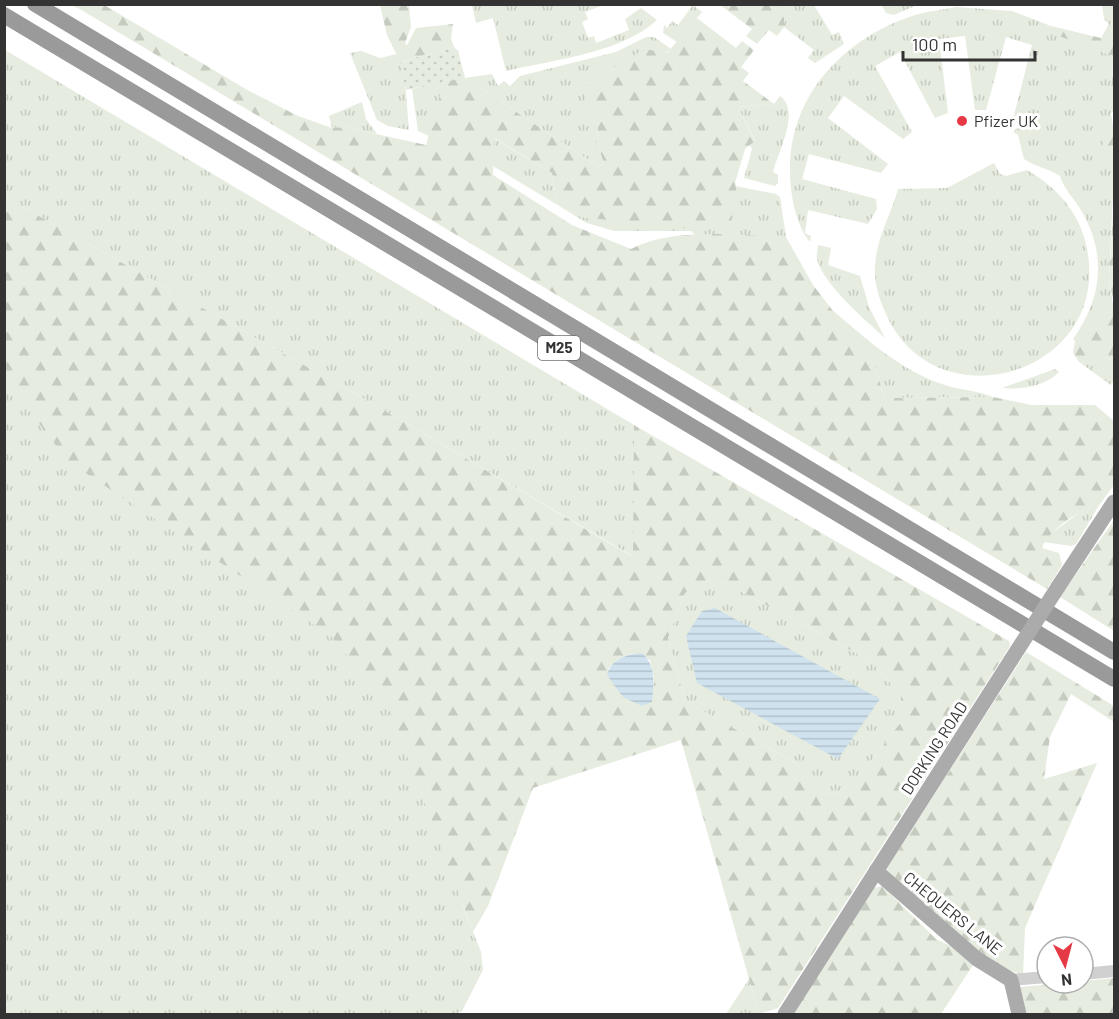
<svg xmlns="http://www.w3.org/2000/svg" width="1119" height="1019" font-family="Barlow,sans-serif">
<defs>
<pattern id="grass-tufts" width="24" height="20" patternUnits="userSpaceOnUse" patternTransform="scale(1.5)"><rect width="24" height="20" fill="#e6ecdf"/><path d="M3 7l-1-3M5 7V3M7 7l1-3M15 17l-1-3M17 17v-4M19 17l1-3" fill="none" stroke="#c6cbc0"/></pattern>
<pattern id="forest-firs" width="22" height="20" patternUnits="userSpaceOnUse" patternTransform="scale(1.5)"><rect width="22" height="20" fill="#e6ecdf"/><path d="M5 1l3.5 6h-7zM16 11l3.5 6h-7z" fill="#c6cbc0"/></pattern>
<pattern id="garden-dots" width="8" height="8" patternUnits="userSpaceOnUse" patternTransform="scale(1.5)"><rect width="8" height="8" fill="#e6ecdf"/><path d="M2 2h.1M6 6h.1" fill="none" stroke="#c6cbc0" stroke-width="1.8" stroke-linecap="round"/></pattern>
<pattern id="water-rules" width="6" height="5" patternUnits="userSpaceOnUse" patternTransform="scale(1.5)"><rect width="6" height="5" fill="#cfe2ee"/><path d="M0 2.5h6" fill="none" stroke="#b2c2cd"/></pattern>
</defs>
<rect width="100%" height="100%" fill="#fff"/>
<g fill="url(#grass-tufts)">
<polygon points="884,4 917,4 917,5 894,15 886,13 882,6"/>
<path d="M 472,5 L 604,5 L 585,12 L 588,19 L 582,22 L 588,38 L 594,36 L 596,43 L 629,30 L 625,19 L 641,8 L 657,20 C 622,53 552,60 506,71 L 493,18 L 476,23 Z"/>
<polygon points="693,5 702,12 677,42 663,33 664,25 667,28 672,21 678,25"/>
<polygon points="799,5 814,5 832,35 839,32 844,44 815,63 808,58 814,50 784,27 784,9"/>
<polygon points="1102,5 1114,5 1114,38 1109,24 1104,19"/>
<path d="M 956,7 L 1012,11 L 1051,26 L 1052,33 L 1113,56 L 1112,84 L 1106,92 L 1114,95 L 1114,111 L 1111,113 L 1114,134 L 1106,139 L 1103,156 L 1113,164 L 1114,174 L 1109,279 L 1114,311 L 1102,314 L 1096,325 L 1075,341 L 1073,339 C 1102,299 1107,255 1082,212 C 1075,199 1064,190 1060,176 C 1047,168 1036,167 1024,159 L 1018,135 L 1013,132 L 1022,123 L 1013,119 L 1032,45 L 1006,37 L 986,110 L 975,110 L 965,36 L 939,39 L 948,113 L 935,118 L 900,52 L 875,66 L 912,132 L 903,139 L 844,96 L 828,118 L 888,164 L 881,173 L 809,154 L 802,179 L 876,199 L 877,209 L 868,224 L 808,210 L 805,233 L 811,236 L 810,242 C 796,226 790,193 790,172 C 789,95 844,38 915,15 C 928,11 943,10 956,7 Z"/>
<polygon points="646,37 654,37 671,49 587,110 598,127 597,143 604,163 599,167 465,78 492,74 498,86 504,81 510,86 520,76 616,52"/>
<polygon points="5,50 634,425 634,557 375,405 5,197"/>
<polygon points="361,51 380,58 397,54 404,69 409,130 388,126 377,120 350,53"/>
<polygon points="444,81 429,136 418,131 412,89"/>
<path d="M 780,96 C 801,111 778,152 773,172 L 778,175 L 778,183 L 775,186 L 744,178 L 752,149 L 750,145 L 755,140 L 738,107 L 774,104 Z"/>
<polygon points="362,102 366,119 377,134 344,127 332,128 329,116"/>
<polygon points="493,138 552,173 557,204 581,217 606,219 738,200 735,186 776,194 780,197 786,237 696,236 691,231 614,231 587,223 493,166"/>
<path d="M 994,163 L 1000,174 L 1006,176 L 1027,170 C 1060,189 1083,217 1088,255 C 1106,376 934,424 886,314 C 879,299 874,283 875,266 C 877,235 891,216 898,189 L 947,188 Z"/>
<path d="M 818,245 L 831,248 L 828,265 L 860,276 L 869,307 L 885,338 C 867,322 822,283 817,259 C 816,255 818,249 818,245 Z"/>
<path d="M 830,308 C 865,338 903,373 948,386 C 963,390 978,391 993,397 L 884,398 L 876,367 Z"/>
<polygon points="4,328 371,620 464,909 481,952 483,970 462,1011 456,1014 5,1014"/>
<polygon points="1107,357 1114,364 1114,381 1111,385 1079,362 1092,364"/>
<path d="M 1055,369 L 1059,372 C 1046,386 1021,390 1002,388 Z"/>
<polygon points="1087,507 1098,507 1076,544 1071,546 1044,542 1045,538"/>
<polygon points="714,577 871,661 901,695 901,722 861,774 839,792 822,795 794,762 685,701 668,638 685,593"/>
<polygon points="749,979 759,1014 726,1014"/>
</g>
<g fill="url(#forest-firs)" fill-rule="evenodd">
<path d="M 73,5 L 104,5 L 249,91 L 298,116 L 332,128 L 344,127 L 426,145 L 444,81 L 465,78 L 599,167 L 604,163 L 597,143 L 598,127 L 587,110 L 584,90 L 599,76 L 645,49 L 667,53 L 697,18 L 736,48 L 742,41 L 754,50 L 741,67 L 749,73 L 743,81 L 774,104 L 738,107 L 755,141 L 745,149 L 735,183 L 738,200 L 728,224 L 692,229 L 581,217 L 557,204 L 552,173 L 494,138 L 493,175 L 572,225 L 631,249 C 672,227 740,235 786,237 L 813,285 L 876,367 L 884,398 L 993,397 L 1031,405 L 1095,405 L 1114,421 L 1114,485 L 1098,507 C 1081,507 1047,532 1042,548 L 1059,553 L 1062,565 L 1047,589 Z"/>
<polygon points="380,5 409,5 411,27 405,43 407,45 416,28 453,24 451,39 454,47 400,62 387,35"/>
<polygon points="799,5 784,9 784,27 777,36 769,30 757,44 746,36 752,29 720,5"/>
<polygon points="1109,24 1114,38 1114,95 1105,92 1112,84 1113,56 1051,33 1051,26 1101,38"/>
<polygon points="1114,134 1114,174 1113,164 1103,156 1100,149 1106,138"/>
<polygon points="1114,192 1114,191 1114,305 1109,279"/>
<path d="M 5,197 L 375,405 L 633,557 L 634,425 L 1009,641 L 1010,646 L 778,1008 L 759,1014 L 681,740 L 533,788 L 488,906 L 473,932 L 389,708 L 331,636 L 69,462 L 5,380 ZM 714,577 L 871,661 L 901,695 L 901,722 L 861,774 L 839,792 L 822,795 L 794,762 L 685,701 L 668,638 L 685,593 ZM 630,654 L 650,660 L 654,679 L 652,702 L 608,669 L 617,660 Z"/>
<polygon points="1114,311 1114,364 1107,357 1092,364 1079,362 1073,353 1075,341 1096,325 1102,314"/>
<polygon points="1114,520 1114,631 1060,597"/>
<polygon points="1026,652 1114,706 1114,722 1071,694 1050,737 1044,779 1097,763 1025,928 1023,975 977,959 941,1014 789,1014 873,888 882,886 936,939 974,957 882,876"/>
<polygon points="1114,978 1114,1014 1027,1014 1020,987"/>
</g>
<polygon fill="url(#garden-dots)" points="454,47 458,51 465,78 406,90 400,62"/>
<g fill="url(#water-rules)">
<polygon points="715,608 880,699 838,759 697,683 686,636 702,611"/>
<path d="M 642,653 C 656,665 654,684 652,702 L 642,706 L 623,697 L 607,675 C 611,659 627,654 642,653 Z"/>
</g>
<g fill="none" stroke-linecap="round" stroke-linejoin="round">
<g stroke="#d0d0d0" stroke-width="12">
<polyline points="1083,974 1114,971"/>
<polyline points="1011,980 1047,977"/>
</g>
<g stroke="#ababab" stroke-width="15">
<polyline points="1058,587 1114,502"/>
<polyline points="876,871 977,959 1011,980 1019,1014"/>
<polyline points="785,1014 1011,660"/>
</g>
<g stroke="#9a9a9a" stroke-width="16">
<polyline points="35,4 1114,652"/>
<polyline points="4,15 1114,679"/>
</g>
<polyline stroke="#ababab" stroke-width="15" points="1011,660 1058,587"/>
</g>
<circle fill="#e63946" stroke="#fff" stroke-width="2" cx="962" cy="121" r="6"/>
<g text-anchor="middle" stroke-width="6" stroke-linejoin="round" paint-order="stroke">
<rect fill="#fff" stroke="#707070" stroke-width="1.5" x="538" y="336" width="42" height="24" rx="4.5"/>
<g font-size="15" font-weight="bold" fill="#333">
<text x="559" y="353">M25</text>
</g>
<g font-size="16" fill="#333" stroke="#fff" text-anchor="start">
<text x="974" y="127">Pfizer UK</text>
</g>
<g font-size="16" fill="#333" stroke="#fff">
<text transform="translate(934 748) rotate(-57)" y="6">DORKING ROAD</text>
<text transform="translate(953 913) rotate(39)" y="6">CHEQUERS LANE</text>
</g>
</g>
<rect width="1119" height="1019" fill="none" stroke="#333333" stroke-width="12"/>
<g transform="translate(1065 965) rotate(174)"><circle r="28" fill="#ffffff" stroke="#adadad" stroke-width="1.5"/>
<path d="M0-4.5L10 22L0 15L-10 22Z" fill="#e63946"/>
<text y="-9" font-size="16" font-weight="bold" text-anchor="middle" fill="#333333">N</text>
</g>
<path d="M903 51v9h132v-9" fill="none" stroke="#333333" stroke-width="3"/>
<text x="912" y="51" font-size="18" fill="#333333" stroke="#ffffff" stroke-width="4.5" paint-order="stroke">100 m</text>
</svg>
